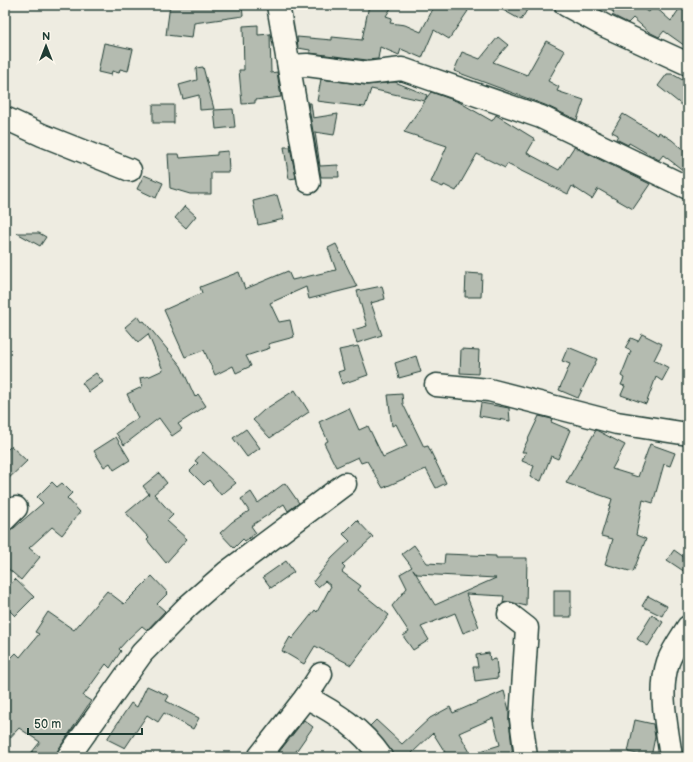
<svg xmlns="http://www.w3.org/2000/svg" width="693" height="762" font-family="'Balsamiq Sans',sans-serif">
<rect width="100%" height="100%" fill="#eeece1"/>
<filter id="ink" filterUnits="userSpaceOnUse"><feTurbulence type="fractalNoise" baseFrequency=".025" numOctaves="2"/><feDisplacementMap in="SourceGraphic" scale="8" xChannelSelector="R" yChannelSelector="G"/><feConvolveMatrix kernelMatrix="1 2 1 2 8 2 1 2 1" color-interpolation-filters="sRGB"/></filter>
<g filter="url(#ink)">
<g fill="#b4bbb0" stroke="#1f3d34" fill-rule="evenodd">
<polygon points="170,5 242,5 243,16 194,23 192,38 166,35"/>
<polygon points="369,5 393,5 386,16 392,18 390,23 405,25 421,32 435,5 460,5 468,11 449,39 434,30 422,58 401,49 399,55 380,47 378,59 367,60 310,53 310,50 298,48 297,37 332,40 332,37 362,40"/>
<polygon points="494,5 530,5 521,20"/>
<polygon points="605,5 645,5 642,8 649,12 654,6 671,21 682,5 688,5 688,48 664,31 659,37 649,32 633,18 628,23 612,15 614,13"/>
<polygon points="258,25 258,35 270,34 271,73 277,72 281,97 255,100 255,103 242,104 239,70 244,70 243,26"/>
<polygon points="498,37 508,45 493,62 527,75 546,41 565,51 548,81 559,87 557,91 584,100 577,120 545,105 454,71 462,52 480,59"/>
<polygon points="104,43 133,49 128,71 120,69 119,73 112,71 111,75 98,72"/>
<polygon points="203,67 214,109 200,110 199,95 183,99 179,85 197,80 196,68"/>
<polygon points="667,74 672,74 688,83 688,110 658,86"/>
<polygon points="321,79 366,85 395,82 427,95 425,100 431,92 459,102 492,121 496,115 535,139 527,153 559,170 574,147 650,184 633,209 598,189 592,199 572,186 568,194 507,164 505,168 477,154 456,191 444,185 443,187 431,182 447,146 404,132 425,101 371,89 365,107 317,101"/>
<polygon points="308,103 311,103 313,118 338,114 334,135 315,132 320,166 338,165 339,177 321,177"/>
<rect x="153" y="105" width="21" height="18"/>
<polygon points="233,109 235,127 216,129 214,110"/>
<polygon points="623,114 658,135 659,132 672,140 688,154 688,174 663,155 659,160 629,143 628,145 616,139 618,135 612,132"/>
<polygon points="284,147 290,147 296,178 289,179"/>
<polygon points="228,151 229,172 211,172 211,194 190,194 170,188 168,154 179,154 180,158 217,155 217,152"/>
<polygon points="144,175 163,183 156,198 137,189"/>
<polygon points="277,195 284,219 258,225 253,201"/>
<polygon points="185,206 196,216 186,228 175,218"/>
<polygon points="17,233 39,233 46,237 40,246"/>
<polygon points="336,244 357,287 309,299 306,287 270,303 279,322 290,320 294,337 268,344 270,348 246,356 251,366 236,373 233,366 215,375 204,350 185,357 164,310 202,293 200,287 239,272 245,289 288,271 292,280 336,270 328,248"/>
<polygon points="466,273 482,274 481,297 465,297"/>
<polygon points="382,286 385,299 371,303 382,335 357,343 353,330 367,326 357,291"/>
<polygon points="138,316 142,322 144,321 181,366 195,397 198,394 206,406 178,424 182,429 172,436 159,418 124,445 116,433 138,418 127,394 142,387 140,378 150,376 163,370 148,334 138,342 125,327"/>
<polygon points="642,334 662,344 654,360 669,368 662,381 656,377 646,404 621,395 625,386 621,385 624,378 621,376 631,351 625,348 631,338 638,341"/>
<polygon points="358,346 368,375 342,384 338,372 344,370 339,350"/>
<polygon points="568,347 597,359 578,398 559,390 570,364 562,361"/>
<polygon points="461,349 479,350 478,374 460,373"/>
<polygon points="416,356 421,372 399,378 395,363"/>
<polygon points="96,373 103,382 89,392 82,383"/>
<polygon points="295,390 309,412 270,438 253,420 264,410"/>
<polygon points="402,394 403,404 424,447 428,446 446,483 436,488 426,469 383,488 367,461 361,463 358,457 336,467 324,443 328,441 319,422 349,408 359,430 368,426 383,457 407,446 396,424 392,426 388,395"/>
<polygon points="481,403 509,408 510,421 479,416"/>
<polygon points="539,416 552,419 551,422 570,430 558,459 551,456 541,481 530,477 534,466 522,461 526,452 522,452"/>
<polygon points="246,429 260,448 247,457 233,438"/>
<polygon points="596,430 625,445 612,469 638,477 650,444 675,453 670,466 664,464 653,503 643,500 636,535 646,539 633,572 605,564 613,539 601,536 612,499 566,483"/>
<polygon points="116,437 130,460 114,470 110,463 104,467 94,451"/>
<polygon points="11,446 27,461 5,482 5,452"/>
<polygon points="203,452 236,483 221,495 209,480 204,485 190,471 198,463 195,461"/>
<polygon points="159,473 167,483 154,494 173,515 167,521 187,539 166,563 147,540 149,538 126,513 149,494 143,486"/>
<polygon points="52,482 57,487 62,483 72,493 67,498 80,512 62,535 52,527 29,548 40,557 21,580 5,566 5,531 14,528 43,503 37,497"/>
<polygon points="285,483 299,503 288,511 284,504 251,526 256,533 245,541 243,539 234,548 220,533 232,522 249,511 241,499 251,492 258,503"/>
<polygon points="357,520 373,537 342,565 345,568 342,572 361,586 358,590 389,615 351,665 315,646 304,664 282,651 290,637 292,639 315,610 317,612 331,586 325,581 318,587 313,582 332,558 350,541 343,534"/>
<path d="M 414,545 L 427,563 L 444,564 L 445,554 L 496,556 L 496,558 L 527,558 L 526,606 L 510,602 L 503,603 L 504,596 L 466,594 L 479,627 L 463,633 L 455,613 L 421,627 L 429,640 L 413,650 L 403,636 L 409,632 L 392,606 L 407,588 L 400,574 L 412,567 L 402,554 ZM 413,569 L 417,574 L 496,578 L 435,605 Z"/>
<polygon points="674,550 688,560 688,574 667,560"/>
<polygon points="286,561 294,572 271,588 263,577"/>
<polygon points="152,576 168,593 157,604 165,611 147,630 142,626 128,639 119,649 121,651 110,668 106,664 83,696 91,701 58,750 56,757 28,757 40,742 19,728 5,743 5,664 16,653 20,657 39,634 35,632 48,612 74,630 107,591 124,604"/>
<polygon points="15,579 34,597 15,616 5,606 5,590"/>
<rect x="554" y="590" width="17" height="27"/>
<polygon points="648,596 667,606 662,616 642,606"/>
<polygon points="652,615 663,622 648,646 637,639"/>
<polygon points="489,653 490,660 496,659 498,678 475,681 473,667 478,667 476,655"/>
<polygon points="147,686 169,696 166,701 199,718 193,729 164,713 158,722 147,715 125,748 107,739 131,703 137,707"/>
<path d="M 504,691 L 509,710 L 509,720 L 513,757 L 448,757 L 433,733 L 412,753 L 416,757 L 393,757 L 391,750 L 370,726 L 376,720 L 402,744 L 430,718 L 450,707 L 453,713 ZM 493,718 L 500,745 L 471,754 L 459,733 Z"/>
<polygon points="304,720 313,727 292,757 286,757 279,752"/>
<polygon points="635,720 653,724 655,737 651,757 628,752"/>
</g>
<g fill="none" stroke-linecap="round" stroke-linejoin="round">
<g stroke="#1f3d34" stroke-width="25">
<g id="minor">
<polyline points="278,5 309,182"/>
<polyline points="566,5 605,26 688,64"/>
<polyline points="289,66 307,65 367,73 402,69 541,117 688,188"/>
<polyline points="5,118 42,135 130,170"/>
<polyline points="436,385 489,390 617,423 688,434"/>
<polyline points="5,519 16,508"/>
<polyline points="509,614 527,628 521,719 526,757"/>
<path d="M 306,697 C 336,713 362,729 381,757"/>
<polyline points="68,757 142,653 188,606 227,572 345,484"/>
<polyline points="259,757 306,697 321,674"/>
<path d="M 671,757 C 667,727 658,692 668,662 C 673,649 681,638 688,627"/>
</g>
</g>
<use href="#minor" stroke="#fbf7ec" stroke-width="22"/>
</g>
</g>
<rect width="693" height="762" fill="none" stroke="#fbf7ec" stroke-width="20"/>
<rect x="10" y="10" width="673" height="742" fill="none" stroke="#1f3d34" stroke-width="1.5" filter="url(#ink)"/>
<g transform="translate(46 46)" stroke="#fbf7ec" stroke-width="3" paint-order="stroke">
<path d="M0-3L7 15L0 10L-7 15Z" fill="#1f3d34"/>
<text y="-6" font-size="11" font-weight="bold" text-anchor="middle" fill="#1f3d34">N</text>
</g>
<path d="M28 728v6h114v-6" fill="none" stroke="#1f3d34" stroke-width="2"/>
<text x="34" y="728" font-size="12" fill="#1f3d34" stroke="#fbf7ec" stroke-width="3" paint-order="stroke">50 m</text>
</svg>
